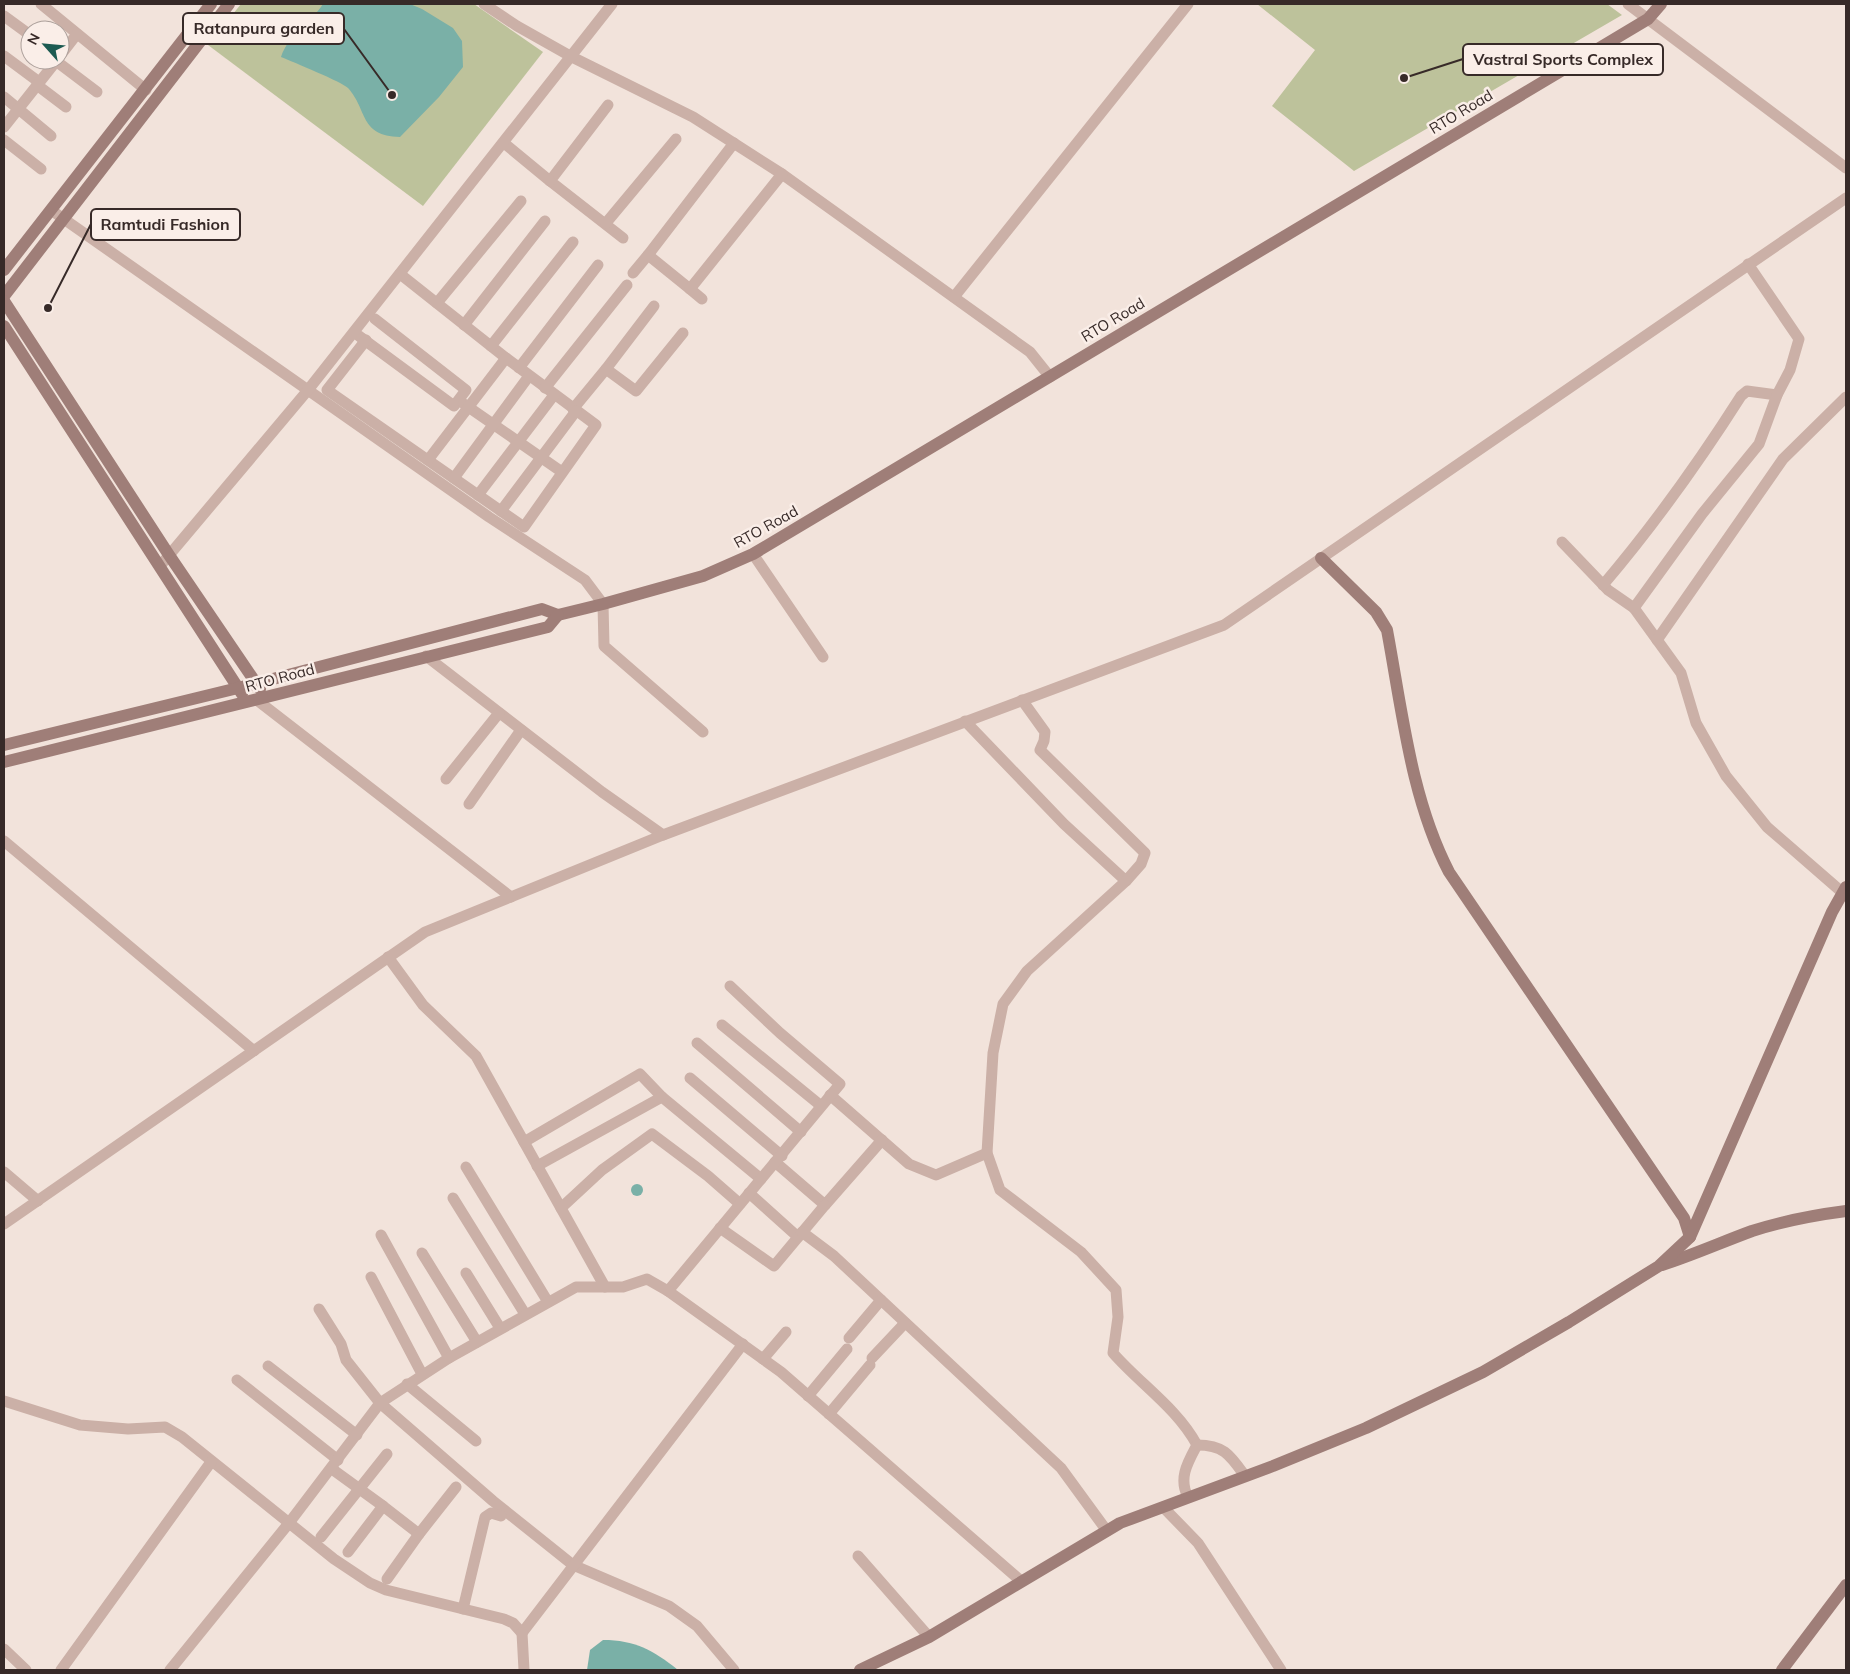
<svg xmlns="http://www.w3.org/2000/svg" width="1850" height="1674" font-family="Mulish,sans-serif">
<rect width="100%" height="100%" fill="#f2e3db"/>
<g fill="#bdc29b">
<polygon points="241,4 474,4 543,52 423,206 208,45"/>
<polygon points="1257,4 1607,4 1622,15 1354,171 1272,106 1315,50"/>
</g>
<g fill="#7ab0a7">
<path d="M 323,4 L 410,4 L 422,9 L 453,28 L 462,41 L 463,67 L 439,97 L 400,137 C 359,136 368,110 348,88 C 342,82 293,62 281,57 C 288,35 311,23 323,4 Z"/>
<circle cx="637" cy="1190" r="6"/>
<path d="M 603,1640 C 635,1640 653,1650 678,1670 L 587,1670 L 590,1650 Z"/>
</g>
<g fill="none" stroke-linecap="round" stroke-linejoin="round">
<g stroke="#cbb0a7" stroke-width="11">
<polyline points="41,4 146,90"/>
<polyline points="484,4 517,26 572,57 693,117 782,174 1030,352 1050,377"/>
<polyline points="1628,4 1846,168"/>
<polyline points="4,16 30,35"/>
<polyline points="4,56 39,82"/>
<polyline points="60,56 77,34"/>
<polyline points="56,61 97,92"/>
<polyline points="37,85 66,107"/>
<polyline points="4,97 51,136"/>
<polyline points="608,105 550,181 623,238"/>
<polyline points="4,127 57,60"/>
<polyline points="4,140 41,169"/>
<polyline points="504,143 550,181"/>
<polyline points="51,210 489,517 585,580 603,604 604,646 703,732"/>
<polyline points="606,223 676,139"/>
<polyline points="648,255 734,143"/>
<polyline points="633,273 648,255 690,289"/>
<polyline points="954,297 1188,4"/>
<polyline points="702,299 690,289 782,174"/>
<polyline points="437,303 521,201"/>
<polyline points="464,325 545,221"/>
<polyline points="359,336 454,406 466,390 375,319"/>
<polyline points="366,340 327,390 524,527 596,425 506,358 400,274"/>
<polyline points="491,346 573,242"/>
<polyline points="519,368 598,265"/>
<polyline points="606,369 654,306"/>
<polyline points="545,388 627,285"/>
<polyline points="464,404 562,472"/>
<polyline points="573,409 606,369 636,391 683,333"/>
<polyline points="428,460 506,358"/>
<polyline points="454,478 529,376"/>
<polyline points="478,495 554,395"/>
<polyline points="501,511 576,411"/>
<polyline points="1562,542 1608,590 1634,608 1681,673 1696,723 1726,776 1767,827 1843,893"/>
<polyline points="753,554 823,657"/>
<polyline points="160,566 308,390 612,4"/>
<path d="M 1603,585 C 1654,525 1699,462 1741,396 L 1747,391 L 1777,395"/>
<polyline points="1634,608 1702,514 1759,444 1777,395 1790,370 1799,339 1748,264"/>
<polyline points="1657,640 1783,459 1846,397"/>
<polyline points="426,656 602,792 663,835"/>
<polyline points="257,700 511,897"/>
<polyline points="965,721 1064,824 1126,881 1141,864 1145,853 1040,750 1044,741 1045,732 1022,700"/>
<polyline points="446,779 499,713"/>
<polyline points="469,804 521,730"/>
<polyline points="4,841 254,1051"/>
<path d="M 1126,881 L 1027,971 L 1003,1004 L 993,1053 L 987,1153 L 1000,1190 L 1081,1252 L 1116,1290 L 1118,1317 L 1113,1353 C 1140,1384 1177,1408 1197,1445 C 1188,1462 1178,1478 1188,1497"/>
<polyline points="388,957 423,1005 476,1056 605,1287"/>
<polyline points="722,1025 820,1105"/>
<polyline points="697,1043 801,1132"/>
<polyline points="690,1078 782,1156"/>
<polyline points="830,1095 909,1164 936,1175 987,1153"/>
<polyline points="524,1142 640,1074 662,1097"/>
<polyline points="775,1162 825,1205 882,1140"/>
<polyline points="537,1166 662,1097 761,1179"/>
<polyline points="466,1167 548,1302"/>
<polyline points="4,1172 38,1201"/>
<polyline points="749,1193 798,1237"/>
<polyline points="453,1198 525,1314"/>
<polyline points="561,1208 602,1170 652,1134 708,1176 740,1204"/>
<polyline points="4,1224 425,932 663,835 1224,625 1846,198"/>
<polyline points="720,1228 774,1266 825,1205"/>
<polyline points="802,1232 834,1256 1061,1468 1107,1531"/>
<polyline points="381,1235 449,1358"/>
<polyline points="422,1253 477,1342"/>
<polyline points="466,1273 500,1328"/>
<polyline points="371,1277 422,1374"/>
<polyline points="668,1291 840,1084 780,1033 730,986"/>
<polyline points="319,1309 341,1344 346,1360 380,1403 493,1501 573,1565 669,1606 697,1626 734,1670"/>
<polyline points="849,1338 881,1300"/>
<polyline points="872,1358 905,1323"/>
<polyline points="763,1359 786,1332"/>
<polyline points="268,1366 357,1435"/>
<polyline points="237,1380 338,1460"/>
<polyline points="407,1384 476,1441"/>
<polyline points="808,1396 847,1349"/>
<polyline points="4,1401 80,1425 128,1429 165,1427 182,1437 334,1559 370,1583 386,1590 504,1619 513,1623 522,1633 743,1344"/>
<polyline points="829,1414 870,1365"/>
<path d="M 1197,1445 C 1224,1445 1230,1455 1245,1476"/>
<polyline points="332,1469 383,1506 348,1552"/>
<polyline points="383,1506 419,1534 456,1487"/>
<polyline points="1163,1507 1198,1543 1281,1670"/>
<polyline points="321,1537 387,1454"/>
<polyline points="858,1556 929,1637"/>
<polyline points="387,1579 419,1534"/>
<polyline points="463,1609 485,1517 491,1513 501,1516"/>
<polyline points="522,1633 524,1670"/>
<polyline points="4,1649 26,1670"/>
<polyline points="61,1670 211,1462"/>
<polyline points="170,1670 289,1523 380,1403 449,1358 576,1287 623,1287 647,1279 668,1291 781,1372 1021,1581"/>
</g>
<g stroke="#9f7e78" stroke-width="12">
<polyline points="4,270 211,4"/>
<polyline points="4,296 229,4"/>
<polyline points="4,301 169,555 260,689"/>
<polyline points="4,326 242,694"/>
<path d="M 1321,558 L 1376,612 L 1387,630 C 1402,710 1411,799 1449,872 L 1684,1218 L 1690,1237"/>
<polyline points="4,745 238,688 542,609 558,615 603,604 703,576 753,554 1648,19 1661,4"/>
<polyline points="4,762 548,627 558,615"/>
<path d="M 1662,1265 C 1693,1255 1722,1242 1752,1231 C 1783,1221 1815,1215 1846,1211"/>
<polyline points="860,1670 929,1637 1120,1523 1273,1466 1366,1428 1483,1372 1569,1322 1659,1266 1690,1237 1832,912 1846,887"/>
<polyline points="1782,1670 1846,1585"/>
</g>
</g>
<g text-anchor="middle" stroke-width="5" stroke-linejoin="round" paint-order="stroke">
<g font-size="15" fill="#372a28" stroke="#faeee8">
<text transform="translate(1461 112) rotate(-31)" y="5">RTO Road</text>
<text transform="translate(1113 320) rotate(-31)" y="5">RTO Road</text>
<text transform="translate(766 527) rotate(-29)" y="5">RTO Road</text>
<text transform="translate(280 678) rotate(-15)" y="5">RTO Road</text>
</g>
</g>
<path fill="none" stroke="#372a28" stroke-width="2" d="M392 95L344 29M1404 78L1463 59M48 308L91 224"/>
<g fill="#372a28" stroke="#faeee8" stroke-width="2">
<circle cx="392" cy="95" r="5"/>
<circle cx="1404" cy="78" r="5"/>
<circle cx="48" cy="308" r="5"/>
</g>
<g fill="#faeee8" stroke="#372a28" stroke-width="2">
<rect x="183" y="13" width="161" height="31" rx="5"/>
<rect x="1463" y="44" width="200" height="31" rx="5"/>
<rect x="91" y="209" width="149" height="31" rx="5"/>
</g>
<g font-size="16" text-anchor="middle" font-weight="bold" fill="#372a28">
<text x="264" y="34">Ratanpura garden</text>
<text x="1563" y="65">Vastral Sports Complex</text>
<text x="165" y="230">Ramtudi Fashion</text>
</g>
<rect width="1850" height="1674" fill="none" stroke="#372a28" stroke-width="10"/>
<g transform="translate(45 45) rotate(297)"><circle r="24" fill="#faeee8" stroke="#aca09b"/>
<path d="M0-4L9 19L0 12L-9 19Z" fill="#1c5a51"/>
<text y="-8" font-size="14" font-weight="bold" text-anchor="middle" fill="#372a28">N</text>
</g>
</svg>
